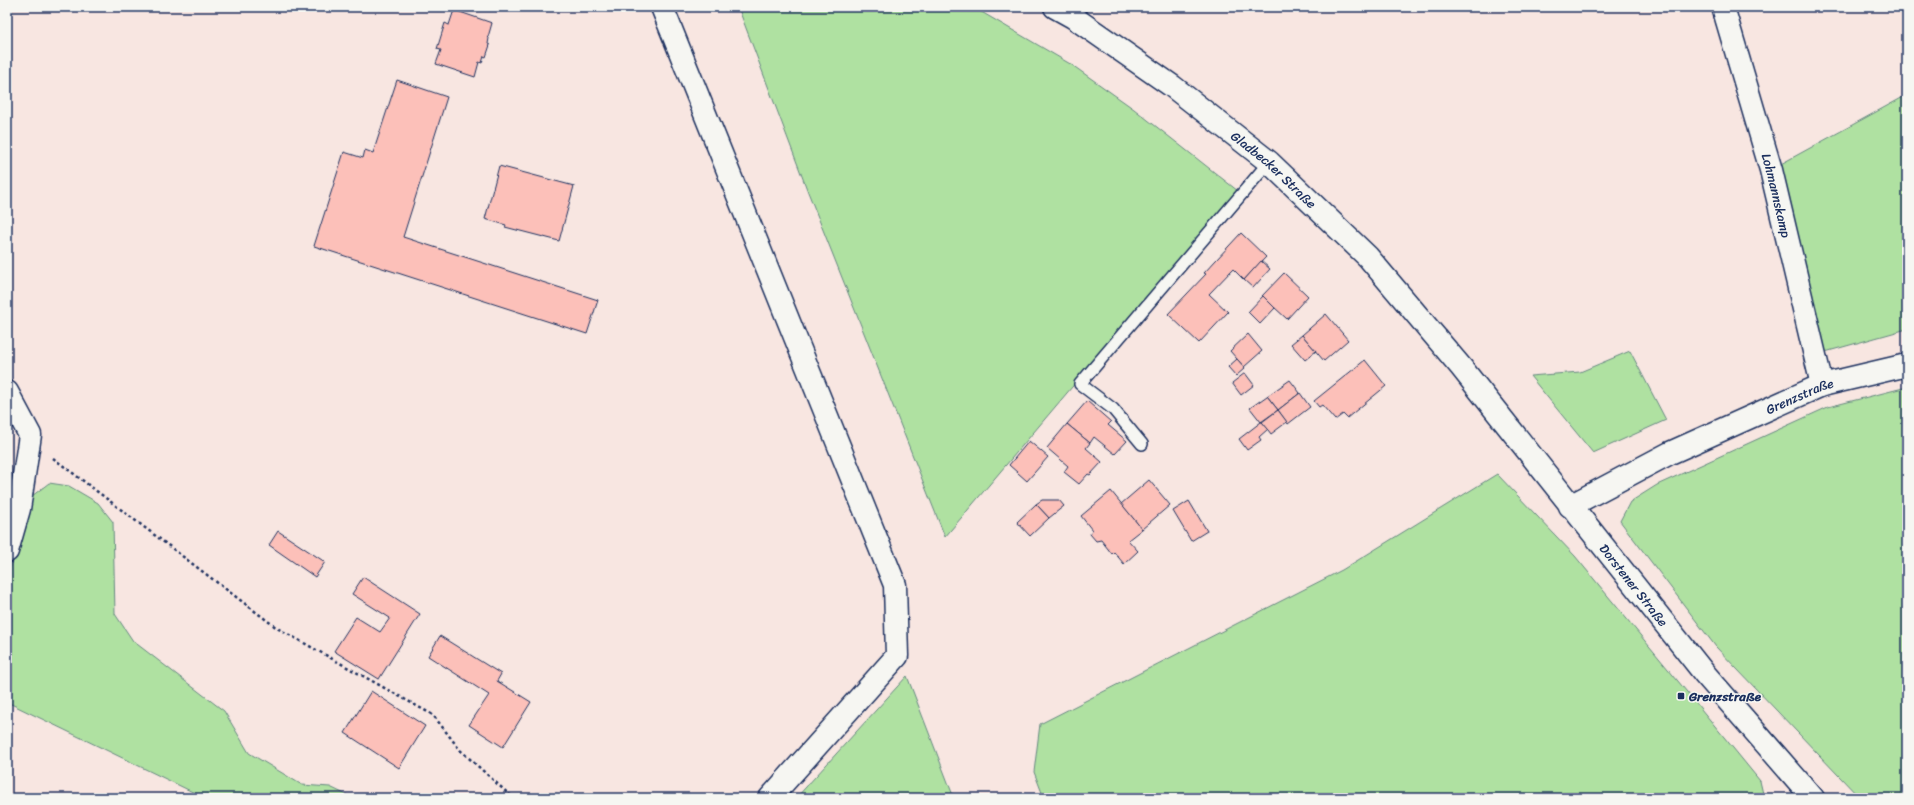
<svg xmlns="http://www.w3.org/2000/svg" width="1914" height="805" font-family="Sriracha,sans-serif">
<rect width="100%" height="100%" fill="#f8e6e1"/>
<filter id="ink" filterUnits="userSpaceOnUse"><feTurbulence type="fractalNoise" baseFrequency=".025" numOctaves="2"/><feDisplacementMap in="SourceGraphic" scale="8" xChannelSelector="R" yChannelSelector="G"/><feConvolveMatrix kernelMatrix="1 2 1 2 8 2 1 2 1" color-interpolation-filters="sRGB"/></filter>
<g filter="url(#ink)">
<g fill="#afe1a1" stroke="#658880">
<polygon points="738,7 973,7 1072,65 1134,109 1238,191 945,537 808,192"/>
<polygon points="1907,95 1907,329 1825,352 1779,165"/>
<polygon points="1630,351 1666,420 1593,453 1530,376 1580,372"/>
<polygon points="1907,387 1907,798 1860,798 1716,647 1620,521 1630,502 1657,485 1828,407"/>
<polygon points="1497,474 1575,556 1724,737 1760,781 1764,798 1044,798 1034,772 1040,724 1342,570"/>
<polygon points="49,483 69,486 98,503 113,522 115,614 133,641 224,711 249,753 302,785 330,787 353,798 205,798 7,702 7,579 32,496"/>
<polygon points="907,676 954,798 796,798"/>
</g>
<g fill="#fcc0b9" stroke="#1b2f5e">
<polygon points="454,10 492,23 488,37 489,38 488,44 490,45 486,57 484,56 482,63 479,62 475,77 436,64 441,50 437,49 445,23 449,25"/>
<polygon points="397,80 447,97 403,237 598,300 587,334 314,246 344,152 363,158 365,150 373,153"/>
<polygon points="499,166 574,186 559,241 505,227 506,225 485,219"/>
<polygon points="1241,233 1266,257 1244,280 1233,269 1209,294 1228,312 1199,343 1168,314 1206,274 1204,273"/>
<polygon points="1261,261 1270,269 1253,288 1244,280"/>
<polygon points="1284,273 1308,296 1287,319 1262,296"/>
<polygon points="1263,296 1275,308 1260,324 1248,312"/>
<polygon points="1326,314 1348,340 1324,361 1302,335"/>
<polygon points="1248,334 1262,351 1244,367 1230,351"/>
<polygon points="1302,335 1316,351 1305,360 1291,344"/>
<polygon points="1237,359 1245,368 1236,376 1228,367"/>
<polygon points="1365,360 1386,386 1347,418 1343,414 1335,420 1322,405 1319,407 1314,401"/>
<polygon points="1245,373 1254,385 1241,395 1232,383"/>
<polygon points="1290,380 1300,393 1278,410 1267,396"/>
<polygon points="1300,393 1310,407 1288,424 1278,410"/>
<polygon points="1267,396 1278,410 1261,422 1250,408"/>
<polygon points="1087,401 1111,422 1108,425 1127,441 1115,454 1094,437 1090,443 1067,424"/>
<polygon points="1278,410 1287,422 1271,434 1262,422"/>
<polygon points="1261,422 1262,422 1268,429 1259,437 1261,440 1247,450 1239,439"/>
<polygon points="1067,424 1090,443 1086,448 1102,462 1090,475 1088,474 1079,484 1064,472 1068,466 1047,448"/>
<polygon points="1029,441 1048,457 1027,481 1009,465"/>
<polygon points="1149,480 1170,505 1142,529 1121,504"/>
<polygon points="1111,491 1142,529 1128,540 1138,551 1124,564 1114,552 1112,554 1101,540 1096,541 1090,534 1092,530 1081,516"/>
<polygon points="1042,500 1059,500 1064,506 1049,518 1036,504"/>
<polygon points="1189,501 1207,531 1191,541 1173,511"/>
<polygon points="1036,504 1049,518 1030,536 1017,522"/>
<polygon points="278,531 325,562 315,577 269,545"/>
<polygon points="363,577 420,614 379,679 334,651 356,617 380,632 390,618 352,594"/>
<polygon points="440,636 501,674 497,681 531,702 503,747 469,725 489,695 428,656"/>
<polygon points="371,691 425,726 399,768 345,733"/>
</g>
<g fill="none" stroke-linecap="round" stroke-linejoin="round">
<g stroke="#1b2f5e" stroke-width="14">
<polyline id="service" points="1142,444 1113,409 1080,384 1269,162"/>
</g>
<g stroke="#1b2f5e" stroke-width="25">
<g id="minor">
<polyline points="662,7 895,585 897,656 770,798"/>
<path id="s1" d="M 1723,7 L 1771,170 L 1822,385"/>
<polyline points="7,392 30,435 19,509 7,551"/>
<path id="s2" d="M 1570,506 L 1670,453 L 1822,385 L 1907,365"/>
</g>
</g>
<g stroke="#1b2f5e" stroke-width="25">
<g id="secondary">
<path id="s3" d="M 1055,7 L 1073,17 L 1172,86 L 1269,162 L 1368,257 L 1461,367 L 1704,673 L 1813,798"/>
</g>
</g>
<polyline stroke="#1b2f5e" stroke-width="2.5" stroke-dasharray="3 3" stroke-linecap="butt" points="53,458 277,628 433,715 460,750 513,798"/>
<use href="#service" stroke="#f6f6f2" stroke-width="11"/>
<use href="#minor" stroke="#f6f6f2" stroke-width="22"/>
<use href="#secondary" stroke="#f6f6f2" stroke-width="22"/>
</g>
</g>
<rect fill="#1b2f5e" stroke="#f6f6f2" stroke-width="1.5" x="1677" y="692" width="8" height="8" rx="2"/>
<g text-anchor="middle" stroke-width="3" stroke-linejoin="round" paint-order="stroke">
<g font-size="13" fill="#1b2f5e" stroke="#f6f6f2">
<text dy="5" stroke="none"><textPath href="#s3" startOffset="273">Gladbecker Straße</textPath></text>
<text dy="5" stroke="none"><textPath href="#s1" startOffset="196">Lohmannskamp</textPath></text>
<text dy="5" stroke="none"><textPath href="#s2" startOffset="255">Grenzstraße</textPath></text>
<text dy="5" stroke="none"><textPath href="#s3" startOffset="824">Dorstener Straße</textPath></text>
</g>
<g font-size="13" font-weight="bold" fill="#1b2f5e" stroke="#f6f6f2" text-anchor="start">
<text x="1689" y="701">Grenzstraße</text>
</g>
</g>
<rect width="1914" height="805" fill="none" stroke="#f6f6f2" stroke-width="24"/>
<rect x="12" y="12" width="1890" height="781" fill="none" stroke="#1b2f5e" stroke-width="1.5" filter="url(#ink)"/>
</svg>
